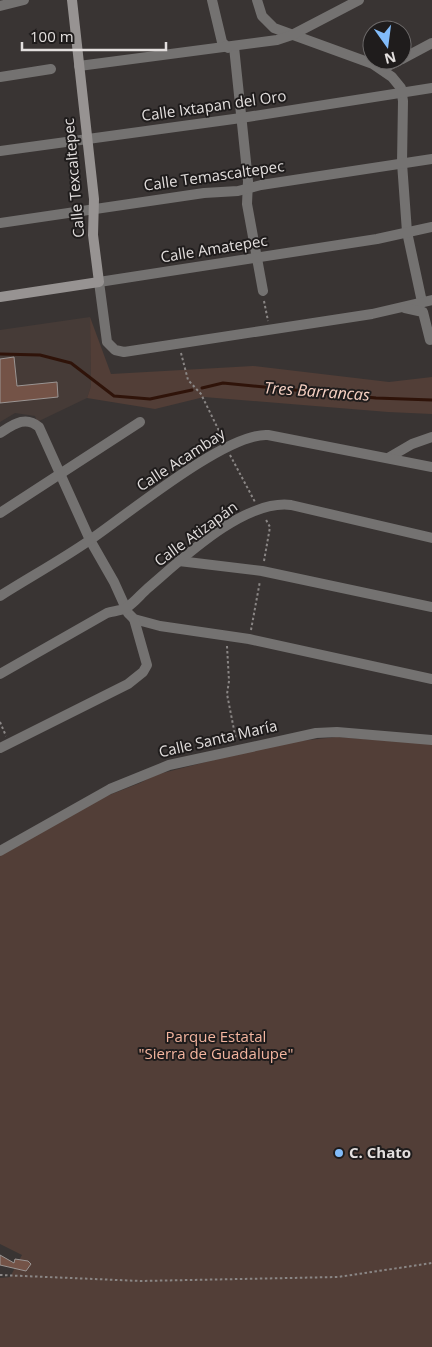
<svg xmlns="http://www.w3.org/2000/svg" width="432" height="1347" font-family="'Open Sans',sans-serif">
<rect width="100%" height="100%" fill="#393433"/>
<polygon fill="#463b37" points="90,317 91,386 87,398 37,422 35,416 15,413 0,422 0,330"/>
<g fill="#523e37">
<polygon points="90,317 111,374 253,366 389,382 432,377 432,414 388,412 204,397 155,409 87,398 91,386"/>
<polygon points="337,737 432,744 432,1347 0,1347 0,1278 10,1277 22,1255 0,1244 0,851 81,806 140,783 155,775 280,743"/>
</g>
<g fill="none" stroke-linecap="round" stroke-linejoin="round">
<g stroke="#2f1309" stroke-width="3">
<polyline points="0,354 40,355 71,363 114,396 150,399 192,390"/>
<polyline points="202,388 223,383 376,398 432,400"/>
</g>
</g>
<g fill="#745347" stroke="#9b9593">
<polygon points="14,357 17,386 57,382 58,397 0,403 0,359"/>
<polygon points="0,1255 14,1263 15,1259 28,1261 31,1264 26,1271 0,1265"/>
</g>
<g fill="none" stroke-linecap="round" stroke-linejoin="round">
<g stroke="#8a8685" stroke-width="2" stroke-dasharray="2.5 2.5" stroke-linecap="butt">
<polyline points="264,301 268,321"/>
<polyline points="181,353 188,380 201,394 223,439"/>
<polyline points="230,455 255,502"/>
<polyline points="264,561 270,527 265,518"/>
<polyline points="251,630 260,581"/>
<polyline points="227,646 229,681 227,694 236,740"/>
<polyline points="0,722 6,736"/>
<polyline points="0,1275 141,1281 338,1277 432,1263"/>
</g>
<g stroke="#747271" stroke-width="10">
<polyline points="212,0 222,42 228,48"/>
<polyline points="257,0 262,16 274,28 373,64 392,77 401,88 403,101 402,163 407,232 422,302"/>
<polyline points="0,6 24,0"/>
<polyline points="234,47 248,181 247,204 263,291"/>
<polyline points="402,59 432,43"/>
<polyline points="79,66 277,40 292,35 359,0"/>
<polyline points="382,69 400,60"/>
<polyline points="0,77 51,69"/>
<polyline points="0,151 241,118 432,88"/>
<polyline points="0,223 204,193 238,191 261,185 432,159"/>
<polyline points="432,227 377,239 99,282 107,342 115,350 124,352 372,314 432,300"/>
<polyline points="405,308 423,312 430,340"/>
<path d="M 0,433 C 13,425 25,415 39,427 L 90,540 L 114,582 L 128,613 L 134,619 L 160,626 L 249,639 L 432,679"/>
<polyline points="388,458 412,444 432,437"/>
<polyline points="0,513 140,422"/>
<polyline points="179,561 262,571 432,607"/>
<path d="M 0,596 C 30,577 61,560 90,540 C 128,514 227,432 268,435 L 432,467"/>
<path d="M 0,674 L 107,613 C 113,611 120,611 126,608 C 134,603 141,594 148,588 C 182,559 244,499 291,505 L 432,538"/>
<polyline points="0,748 128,684 143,672 147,665 134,619"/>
<polyline points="0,851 110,789 169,765 316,733 337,732 432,740"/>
</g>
<polyline stroke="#979392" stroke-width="10" points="0,297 99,282 93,235 94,199 72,0"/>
</g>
<circle fill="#82bcfa" stroke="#1f1c1c" stroke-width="2" cx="339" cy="1153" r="5"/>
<g text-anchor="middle" stroke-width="4" stroke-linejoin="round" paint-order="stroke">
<g font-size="15" fill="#e3dfde" stroke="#1f1c1c">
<text transform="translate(214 106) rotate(-8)" y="5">Calle Ixtapan del Oro</text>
<text transform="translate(214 176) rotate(-8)" y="5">Calle Temascaltepec</text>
<text transform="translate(74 178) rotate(-95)" y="5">Calle Texcaltepec</text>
<text transform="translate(214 249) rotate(-9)" y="5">Calle Amatepec</text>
<text transform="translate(181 460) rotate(-33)" y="5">Calle Acambay</text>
<text transform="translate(196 534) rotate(-36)" y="5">Calle Atizapán</text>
<text transform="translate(218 739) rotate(-13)" y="5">Calle Santa María</text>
</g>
<g font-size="15" fill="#f3b59f" stroke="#1f1c1c">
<text x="216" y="1042">Parque Estatal<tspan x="216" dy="17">"Sierra de Guadalupe"</tspan></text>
</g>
<g font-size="15" font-weight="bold" fill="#e3dfde" stroke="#1f1c1c" text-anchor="start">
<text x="349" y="1158">C. Chato</text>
</g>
<g font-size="16" font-style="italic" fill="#f8d2c4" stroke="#1f1c1c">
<text transform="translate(317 391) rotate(4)" y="6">Tres Barrancas</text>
</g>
</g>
<g transform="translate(387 45) rotate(166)"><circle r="24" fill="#1f1c1c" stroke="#6d6a6a"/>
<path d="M0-4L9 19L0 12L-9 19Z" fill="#82bcfa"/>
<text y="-8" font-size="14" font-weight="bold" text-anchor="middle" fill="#e3dfde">N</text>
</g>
<path d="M22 42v8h144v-8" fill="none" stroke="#e3dfde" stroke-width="2.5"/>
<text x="30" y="42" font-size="15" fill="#e3dfde" stroke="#1f1c1c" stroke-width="4" paint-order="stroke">100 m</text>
</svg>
